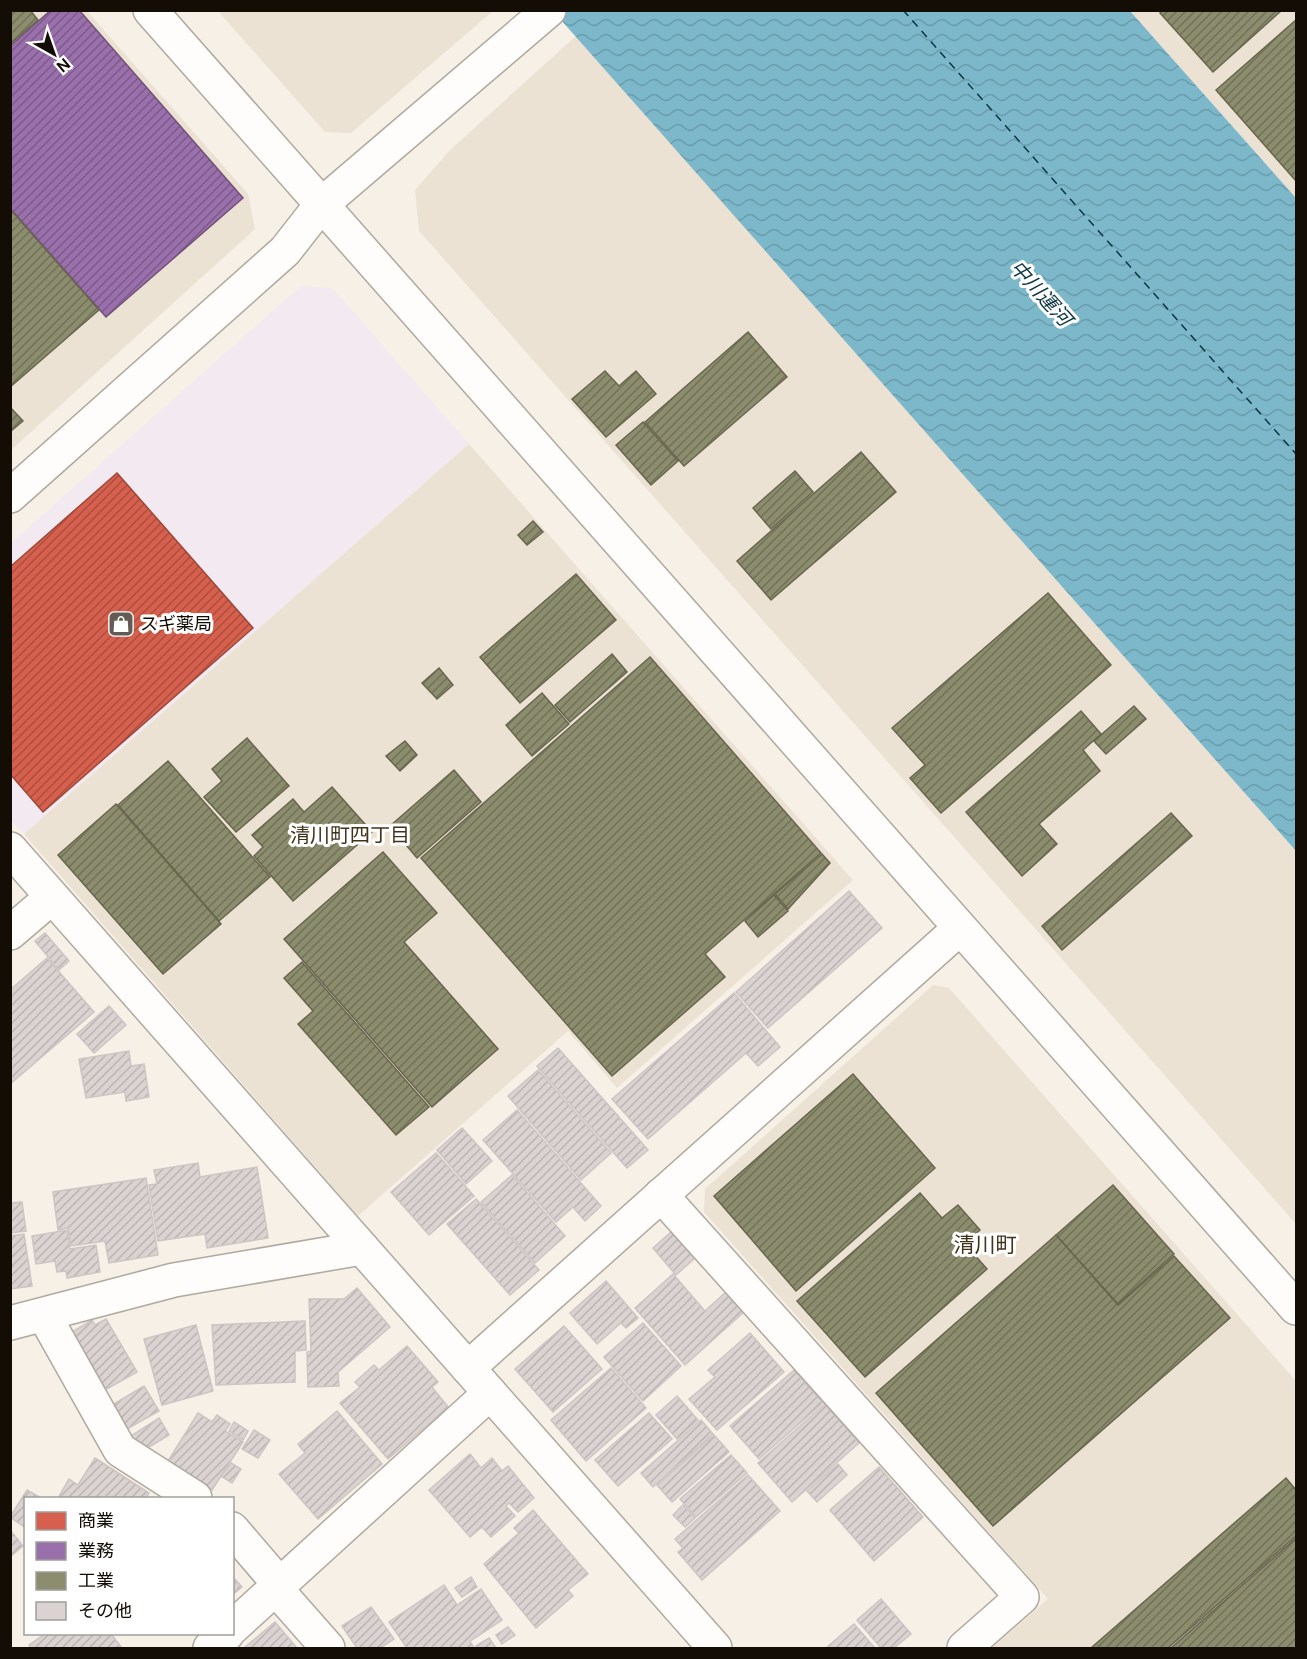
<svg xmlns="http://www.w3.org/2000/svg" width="1307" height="1659" font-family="'DM Sans','Noto Sans JP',sans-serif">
<defs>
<pattern id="water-waves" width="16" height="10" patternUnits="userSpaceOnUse" patternTransform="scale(1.5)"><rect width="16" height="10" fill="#7cb8ca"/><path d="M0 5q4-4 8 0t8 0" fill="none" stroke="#6a9dac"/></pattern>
<pattern id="shops-hatch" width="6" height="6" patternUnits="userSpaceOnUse" patternTransform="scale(1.5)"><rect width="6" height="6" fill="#d6604d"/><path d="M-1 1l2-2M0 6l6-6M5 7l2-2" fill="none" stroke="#ac4e3e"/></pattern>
<pattern id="offices-hatch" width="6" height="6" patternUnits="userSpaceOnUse" patternTransform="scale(1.5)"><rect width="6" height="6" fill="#9970ab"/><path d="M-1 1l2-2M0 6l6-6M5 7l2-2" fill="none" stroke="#7c5a89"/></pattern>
<pattern id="industry-hatch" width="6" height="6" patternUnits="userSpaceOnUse" patternTransform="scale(1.5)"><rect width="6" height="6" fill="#8c8c6e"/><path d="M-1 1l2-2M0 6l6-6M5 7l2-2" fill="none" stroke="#717158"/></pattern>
<pattern id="building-hatch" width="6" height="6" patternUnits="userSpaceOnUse" patternTransform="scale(1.5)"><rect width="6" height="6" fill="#dbd3d2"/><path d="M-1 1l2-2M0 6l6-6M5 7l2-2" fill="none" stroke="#bbb4b3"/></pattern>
</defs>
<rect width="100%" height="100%" fill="#f6f0e7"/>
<polygon fill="#f2e9f1" points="301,286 332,288 469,444 24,834 10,819 10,544"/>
<g fill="#ece2d3">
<polygon points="11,11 87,11 248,194 255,229 11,450"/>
<polygon points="218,11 493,11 351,133 325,132"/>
<polygon points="1130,11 1296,11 1296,198"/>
<polygon points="576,36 1296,851 1296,1224 419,231 415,190 450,150"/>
<polygon points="469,444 853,880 617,1088 568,1031 358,1216 24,834"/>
<polygon points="933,985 949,988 1296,1381 1296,1648 992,1648 1048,1599 704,1212 705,1189"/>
</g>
<polygon fill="url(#water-waves)" points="553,11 1130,11 1296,198 1296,851"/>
<polygon fill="url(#shops-hatch)" stroke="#9c4737" stroke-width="1.5" points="117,473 253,628 43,812 10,774 10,567"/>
<polygon fill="url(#offices-hatch)" stroke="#715279" stroke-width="1.5" points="51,10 79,10 243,198 106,317 10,208 10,46"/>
<g fill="url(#industry-hatch)" stroke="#68664e" stroke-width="1.5">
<polygon points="10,10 30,10 38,20 10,44"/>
<polygon points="1163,10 1282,10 1213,72 1160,13"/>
<polygon points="1296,20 1296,181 1216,90"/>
<polygon points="10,209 99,310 10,387"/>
<polygon points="748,332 787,377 684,466 645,422"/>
<polygon points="605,371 619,386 636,371 656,394 606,437 572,399"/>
<polygon points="10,407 23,421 10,432"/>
<polygon points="643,422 678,461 651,485 616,445"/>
<polygon points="861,452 896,492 771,600 737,561"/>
<polygon points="795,471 813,492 771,529 753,508"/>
<polygon points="533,521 543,532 527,545 518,535"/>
<polygon points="576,574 616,620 520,703 480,657"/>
<polygon points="1048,593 1111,665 941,813 910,778 925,765 892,728"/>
<polygon points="612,654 627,672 570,722 555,705"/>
<polygon points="650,657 821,853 705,954 725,977 612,1076 421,858"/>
<polygon points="439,668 453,685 437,699 422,683"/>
<polygon points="542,693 569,724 532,756 506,725"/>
<polygon points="1134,706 1146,719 1106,754 1094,741"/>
<polygon points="1081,711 1101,734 1083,750 1100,771 1039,824 1057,844 1022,876 966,812"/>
<polygon points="247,738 289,786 236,832 204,797 222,781 212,769"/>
<polygon points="405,741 417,755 400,771 386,756"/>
<polygon points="168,761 270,877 219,921 118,805"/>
<polygon points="454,770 481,802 417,858 390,826"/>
<polygon points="332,787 372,832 293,901 254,856 263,847 252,835 293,799 304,812"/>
<polygon points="116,804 221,924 163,974 58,855"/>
<polygon points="1171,813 1192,836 1062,950 1042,926"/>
<polygon points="383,852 437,913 404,942 498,1049 432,1107 284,939"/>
<polygon points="822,854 830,863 788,909 775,894"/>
<polygon points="774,895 788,911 758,937 745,921"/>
<polygon points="302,962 429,1107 396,1135 298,1024 313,1011 284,978"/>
<polygon points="853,1074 935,1168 796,1291 714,1196"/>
<polygon points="1113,1185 1174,1254 1118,1304 1056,1235"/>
<polygon points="920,1193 942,1218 958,1205 980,1230 965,1244 987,1269 865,1377 797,1301"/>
<polygon points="1056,1235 1118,1305 1174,1256 1230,1318 993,1526 876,1393"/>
<polygon points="1286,1478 1296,1490 1296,1536 1168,1648 1091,1648"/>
<polygon points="1296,1538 1296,1648 1171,1648"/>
</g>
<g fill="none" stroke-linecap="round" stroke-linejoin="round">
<polyline stroke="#0d3643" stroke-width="1.5" stroke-dasharray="8 6" stroke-linecap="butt" points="903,10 1296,454"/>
</g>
<g fill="url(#building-hatch)" stroke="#cdc4c3" stroke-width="1.5">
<polygon points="849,891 882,928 768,1028 736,992"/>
<polygon points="45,933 69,961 59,970 35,941"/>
<polygon points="47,958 94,1012 10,1084 10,990"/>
<polygon points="734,993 780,1047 758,1066 746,1053 648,1139 612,1099"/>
<polygon points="109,1006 126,1025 94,1053 77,1034"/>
<polygon points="558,1048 648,1150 627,1168 537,1066"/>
<polygon points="129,1051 131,1066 144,1064 149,1097 126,1101 125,1092 86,1098 79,1059"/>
<polygon points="538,1070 611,1153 581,1180 508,1096"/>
<polygon points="517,1110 601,1206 585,1221 573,1207 556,1222 483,1140"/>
<polygon points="462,1128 492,1161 466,1184 437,1150"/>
<polygon points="436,1153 474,1196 429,1235 391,1192"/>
<polygon points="198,1163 200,1177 257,1167 268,1238 207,1248 205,1234 158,1241 149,1185 157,1184 154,1170"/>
<polygon points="512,1175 565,1236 535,1263 481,1202"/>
<polygon points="146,1178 158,1255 109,1263 105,1241 71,1246 68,1228 58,1230 53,1192"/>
<polygon points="476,1199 539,1270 510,1295 447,1224"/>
<polygon points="22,1202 26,1231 10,1233 10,1203"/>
<polygon points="67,1230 70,1249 96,1245 100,1272 67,1278 66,1271 57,1272 55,1261 36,1264 32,1236"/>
<polygon points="672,1231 695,1258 676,1275 653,1248"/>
<polygon points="24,1234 32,1286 10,1289 10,1236"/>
<polygon points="673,1274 705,1311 727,1291 745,1311 685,1365 635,1308"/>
<polygon points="606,1281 638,1318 626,1328 621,1323 597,1344 570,1313"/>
<polygon points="357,1288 390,1327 338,1372 339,1386 308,1387 307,1352 311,1351 309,1299 344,1299"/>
<polygon points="106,1319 137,1372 105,1390 72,1332 92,1320 95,1325"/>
<polygon points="305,1321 306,1350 295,1351 295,1382 216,1385 212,1325"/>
<polygon points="643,1323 681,1366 643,1401 604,1357"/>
<polygon points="196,1325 213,1391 162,1405 144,1339"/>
<polygon points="564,1326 602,1369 553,1412 515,1369"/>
<polygon points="750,1333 784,1372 717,1430 689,1399 715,1377 708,1370"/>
<polygon points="407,1346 438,1382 432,1387 448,1407 388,1459 340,1403 360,1387 355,1382 374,1365 379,1370"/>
<polygon points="611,1368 646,1408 586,1461 551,1420"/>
<polygon points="794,1370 823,1403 759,1459 730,1426"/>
<polygon points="144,1386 159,1411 120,1433 107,1408"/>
<polygon points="677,1396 698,1420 677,1439 656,1415"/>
<polygon points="825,1404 859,1443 792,1502 758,1463"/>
<polygon points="337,1411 382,1464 318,1519 279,1474 305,1453 298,1444"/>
<polygon points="198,1413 212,1422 217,1415 230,1424 225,1431 243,1442 212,1490 168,1461"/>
<polygon points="649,1413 672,1439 618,1486 595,1460"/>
<polygon points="159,1418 169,1435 141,1452 131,1436"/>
<polygon points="701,1420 713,1434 653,1487 641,1473"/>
<polygon points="234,1422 248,1431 243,1440 229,1431"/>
<polygon points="254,1430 270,1440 258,1458 242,1449"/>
<polygon points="714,1435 729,1452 672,1502 657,1485"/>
<polygon points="470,1454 481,1468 492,1458 502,1471 508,1466 534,1498 518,1512 509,1503 506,1506 515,1516 491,1537 482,1527 470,1537 429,1490"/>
<polygon points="731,1455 747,1473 696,1517 680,1499"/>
<polygon points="95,1458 149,1493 146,1498 58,1498 69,1479 78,1485"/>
<polygon points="231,1463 241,1469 232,1483 221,1476"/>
<polygon points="838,1464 847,1475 817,1502 807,1491"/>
<polygon points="879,1467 923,1517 874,1561 830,1510"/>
<polygon points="748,1475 780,1511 702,1580 678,1552 683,1548 675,1539"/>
<polygon points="27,1490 41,1498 26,1498 26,1528 10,1517"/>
<polygon points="683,1505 695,1518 685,1527 673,1515"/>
<polygon points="533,1510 588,1574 568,1590 573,1596 536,1628 484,1564 519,1533 514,1528"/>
<polygon points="10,1530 23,1546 10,1557"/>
<polygon points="232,1576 242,1587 232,1595"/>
<polygon points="471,1577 477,1587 462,1597 455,1588"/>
<polygon points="444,1585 457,1605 481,1589 502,1620 470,1641 474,1648 407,1648 389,1622"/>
<polygon points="881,1599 911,1634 894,1648 881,1648 857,1620"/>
<polygon points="371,1607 394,1639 380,1648 357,1648 342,1626"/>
<polygon points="275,1622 297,1648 244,1648"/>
<polygon points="854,1624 875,1648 826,1648"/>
<polygon points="508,1627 515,1635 502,1644 496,1635"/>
<polygon points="45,1634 111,1634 122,1648 31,1648 29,1645"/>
<polygon points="489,1638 496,1648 478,1648 476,1646"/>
</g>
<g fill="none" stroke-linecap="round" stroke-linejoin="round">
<g stroke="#afa9a0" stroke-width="36">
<g id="minor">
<polyline points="150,10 1296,1308"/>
<polyline points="10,496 285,251 321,205 549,10"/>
<polyline points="10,849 715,1648"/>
<polyline points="10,933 52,897"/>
<polyline points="661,1195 1022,1597 964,1648"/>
<polyline points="44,1315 120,1450 195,1498"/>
<polyline points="10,1323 174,1280 362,1248"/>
<polyline points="468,1368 960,928"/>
<polyline points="232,1529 280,1585"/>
<polyline points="276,1589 328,1648"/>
<polyline points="232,1628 490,1393"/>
<polyline points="210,1648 227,1634"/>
</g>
</g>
<use href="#minor" stroke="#fefdfb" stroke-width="33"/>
</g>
<defs>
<g id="shop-square" transform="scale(1.35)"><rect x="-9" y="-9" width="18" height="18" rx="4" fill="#625c54" stroke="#fff"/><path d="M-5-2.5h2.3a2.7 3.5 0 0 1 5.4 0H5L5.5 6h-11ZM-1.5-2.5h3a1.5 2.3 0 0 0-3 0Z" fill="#fff"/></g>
</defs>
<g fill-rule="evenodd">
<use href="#shop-square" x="121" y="624"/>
</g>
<g text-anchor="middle" stroke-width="6" stroke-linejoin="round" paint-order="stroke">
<g font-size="18" fill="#130d05" stroke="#fff" text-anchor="start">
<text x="140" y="630">スギ薬局</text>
</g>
<g font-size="20" font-style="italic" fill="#0d3643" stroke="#fff">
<text transform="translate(1041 293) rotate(48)" y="7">中川運河</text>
</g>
<g font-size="20" fill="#41331b" stroke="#fff">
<text x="350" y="842">清川町四丁目</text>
</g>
<g font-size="21" fill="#41331b" stroke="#fff">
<text x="985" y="1252">清川町</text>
</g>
</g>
<rect width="1307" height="1659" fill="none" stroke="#130d05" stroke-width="24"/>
<rect x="24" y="1497" width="210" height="138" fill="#ffffff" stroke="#a19e9b" stroke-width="1.5"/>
<rect x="36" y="1512" width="30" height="18" fill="#d6604d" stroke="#a19e9b" stroke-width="1.5"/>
<text x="78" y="1527" font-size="18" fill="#130d05">商業</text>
<rect x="36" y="1542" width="30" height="18" fill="#9970ab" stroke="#a19e9b" stroke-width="1.5"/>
<text x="78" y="1557" font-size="18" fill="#130d05">業務</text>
<rect x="36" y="1572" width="30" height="18" fill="#8c8c6e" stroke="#a19e9b" stroke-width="1.5"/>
<text x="78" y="1587" font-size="18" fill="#130d05">工業</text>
<rect x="36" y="1602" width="30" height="18" fill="#dbd3d2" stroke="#a19e9b" stroke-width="1.5"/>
<text x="78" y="1617" font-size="18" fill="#130d05">その他</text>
<g transform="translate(54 54) rotate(140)" stroke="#ffffff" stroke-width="4.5" paint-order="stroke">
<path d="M0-4.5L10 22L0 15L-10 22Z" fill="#130d05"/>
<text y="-9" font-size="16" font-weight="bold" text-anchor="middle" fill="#130d05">N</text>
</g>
</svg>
